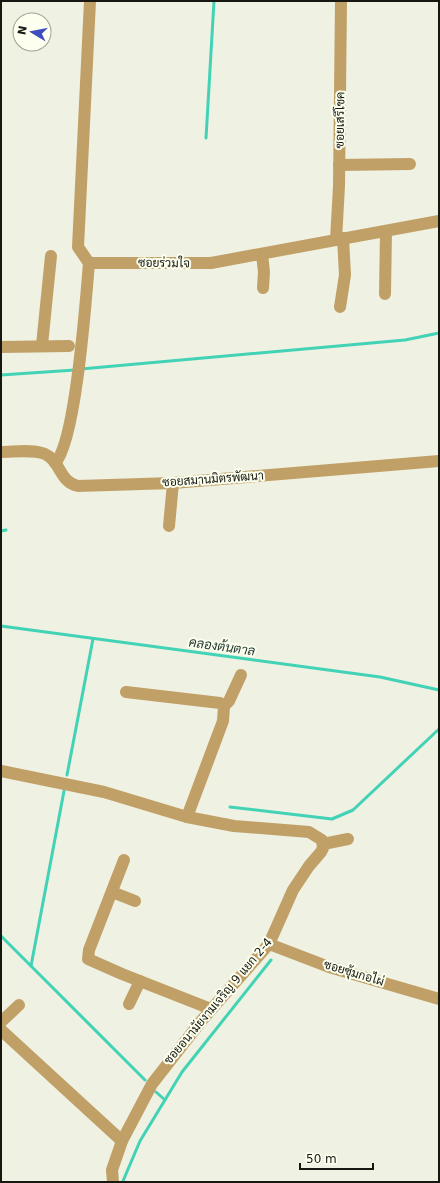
<svg xmlns="http://www.w3.org/2000/svg" width="440" height="1183" font-family="'DejaVu Sans',Sarabun,sans-serif">
<rect width="100%" height="100%" fill="#eff1e2"/>
<g fill="none" stroke-linecap="round" stroke-linejoin="round">
<g stroke="#42d2b6" stroke-width="3">
<polyline points="206,138 214,1"/>
<polyline points="81,369 405,340 439,333"/>
<polyline points="1,375 75,370"/>
<polyline points="1,531 6,530"/>
<polyline points="1,626 380,677 439,690"/>
<polyline points="67,775 93,639"/>
<polyline points="230,807 332,819 353,810 439,729"/>
<polyline points="1,936 145,1080"/>
<polyline points="31,966 64,791"/>
<polyline points="156,1092 165,1100"/>
<polyline points="123,1181 140,1141 182,1072 271,960"/>
</g>
<g stroke="#c0a067" stroke-width="12">
<polyline points="339,165 410,164"/>
<polyline points="336,240 339,186 341,1"/>
<polyline points="262,254 264,272 263,288"/>
<polyline points="89,263 78,247 90,1"/>
<polyline points="385,294 386,231"/>
<polyline points="340,307 345,275 343,238"/>
<polyline points="42,345 51,256"/>
<polyline points="1,347 69,346"/>
<path d="M 1,452 C 14,452 33,449 45,454 C 61,461 59,482 78,486 L 173,483 L 439,461"/>
<path d="M 55,463 C 76,442 86,298 89,263 L 211,263 L 439,221"/>
<polyline points="169,526 173,483"/>
<polyline points="126,692 220,703 224,706 223,721 187,817"/>
<polyline points="224,706 229,701 241,675"/>
<polyline points="1,771 104,792 187,817 234,826 309,832 322,840 323,848 321,852 309,866 293,890 269,944 202,1020 152,1084 122,1141 112,1170 113,1182"/>
<polyline points="323,844 348,839"/>
<polyline points="124,860 89,950 88,959 122,974 211,1009"/>
<polyline points="112,892 135,901"/>
<polyline points="269,944 329,967 439,999"/>
<polyline points="129,1004 140,981"/>
<polyline points="1,1022 19,1005"/>
<polyline points="1,1030 122,1141"/>
</g>
</g>
<g text-anchor="middle" stroke-width="4" stroke-linejoin="round" paint-order="stroke">
<g font-size="12" fill="#171712" stroke="#fdffef">
<text transform="translate(340 120) rotate(-89)" y="4">ซอยเสรีโชค</text>
<text transform="translate(164 263) rotate(1)" y="4">ซอยร่วมใจ</text>
<text transform="translate(213 479) rotate(-4)" y="4">ซอยสมานมิตรพัฒนา</text>
<text transform="translate(354 973) rotate(17)" y="4">ซอยซุ้มกอไผ่</text>
<text transform="translate(218 1001) rotate(-50)" y="4">ซอยอนามัยงามเจริญ 9 แยก 2-4</text>
</g>
<g font-size="13" font-style="italic" fill="#1d352f" stroke="#fdffef">
<text transform="translate(222 646) rotate(8)" y="5">คลองต้นตาล</text>
</g>
</g>
<rect width="440" height="1183" fill="none" stroke="#171712" stroke-width="4"/>
<g transform="translate(32 32) rotate(280)"><circle r="19" fill="#fdffef" stroke="#a1a297"/>
<path d="M0-3L7 15L0 10L-7 15Z" fill="#3f4dc1"/>
<text y="-6" font-size="11" font-weight="bold" text-anchor="middle" fill="#171712">N</text>
</g>
<path d="M300 1163v6h73v-6" fill="none" stroke="#171712" stroke-width="2"/>
<text x="306" y="1163" font-size="12" fill="#171712" stroke="#fdffef" stroke-width="3" paint-order="stroke">50 m</text>
</svg>
